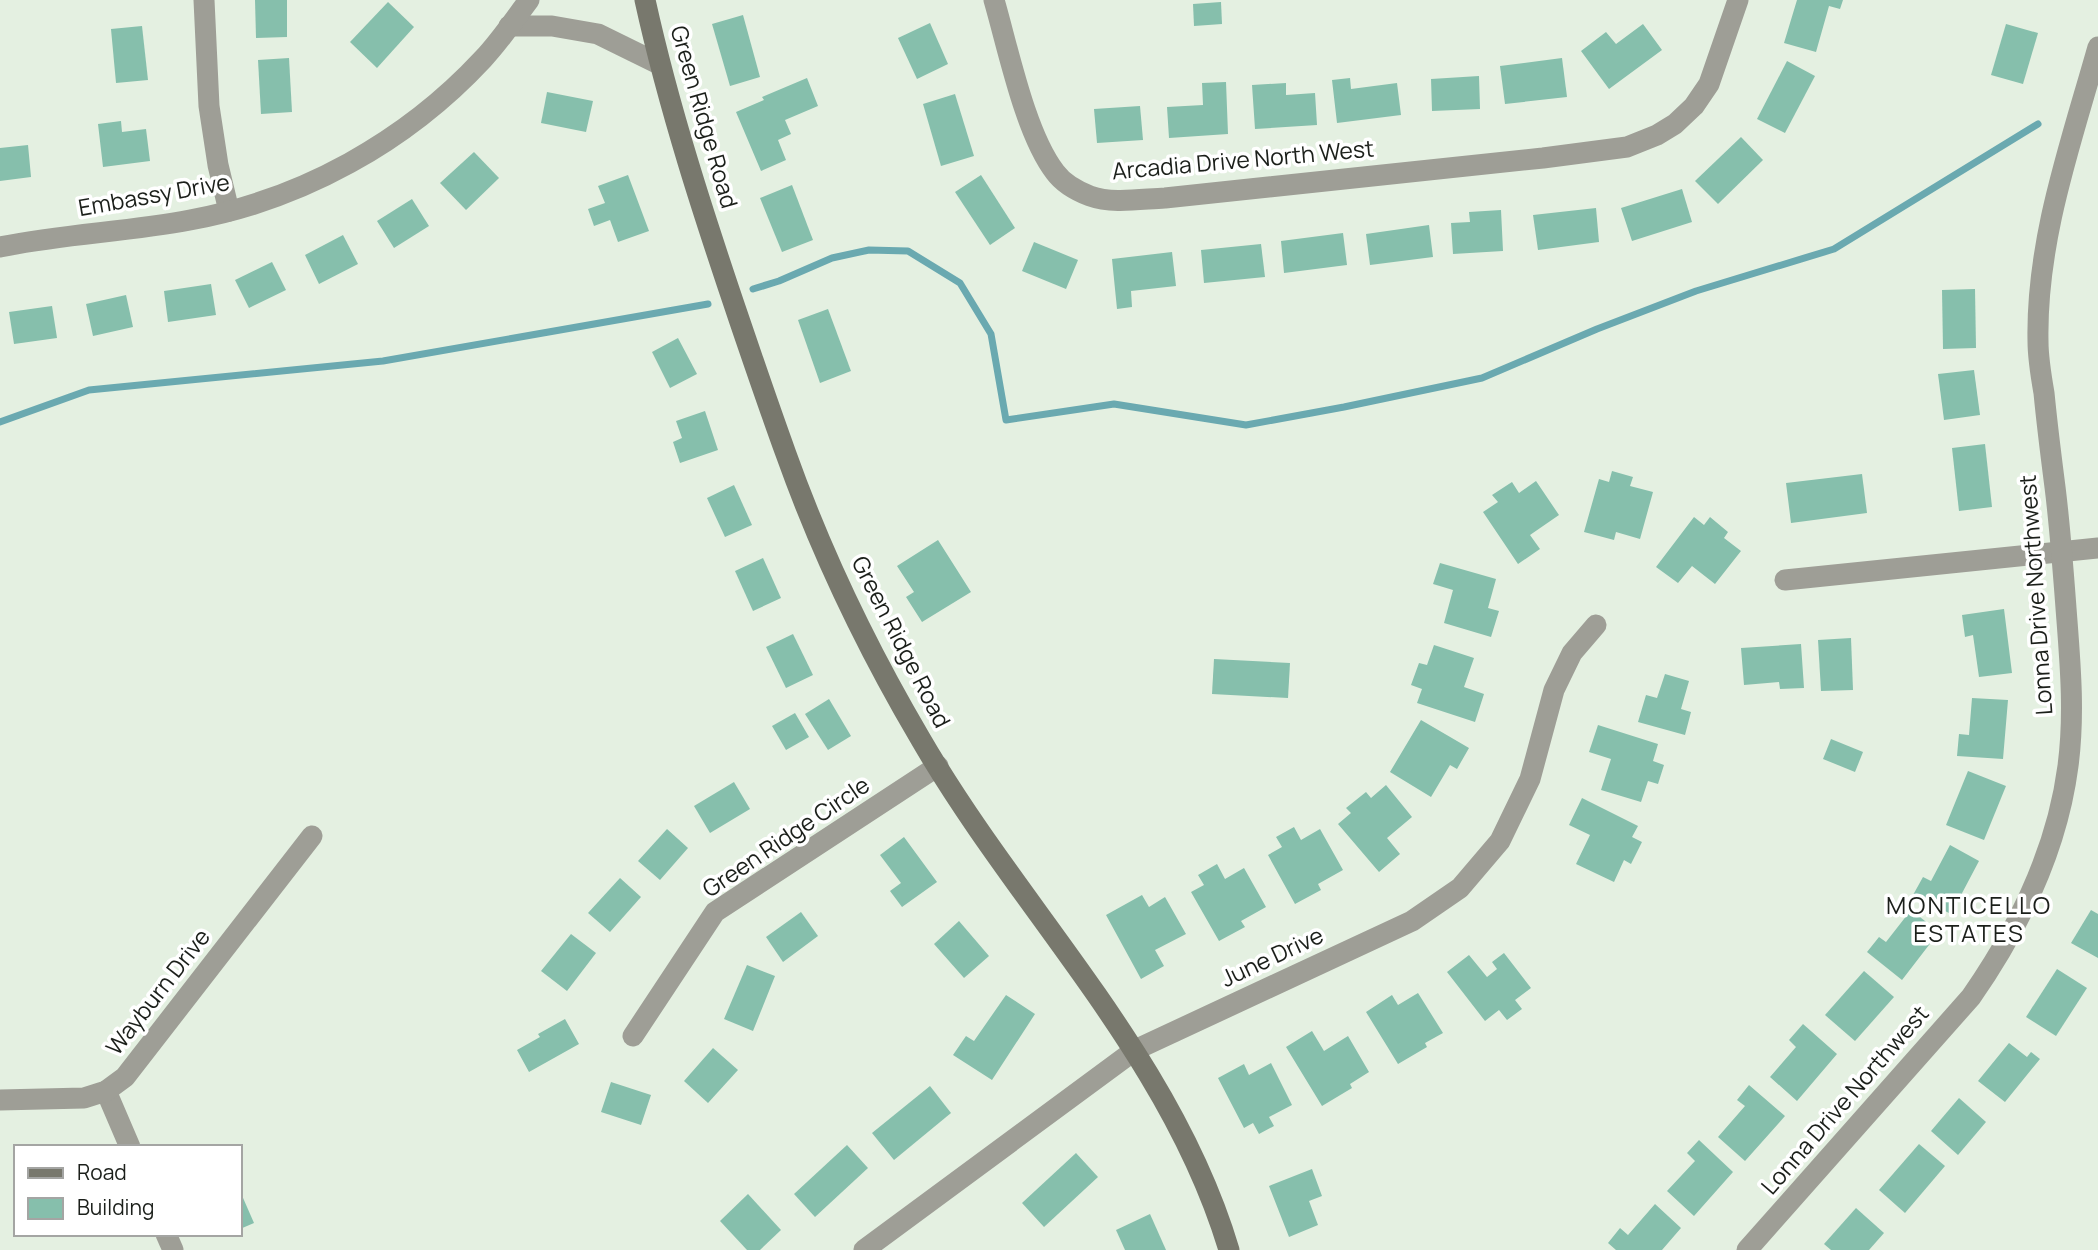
<svg xmlns="http://www.w3.org/2000/svg" width="2098" height="1250" font-family="Manrope,sans-serif">
<rect width="100%" height="100%" fill="#e4f0e1"/>
<g fill="none" stroke-linecap="round" stroke-linejoin="round">
<g stroke="#6aa9b0" stroke-width="7">
<polyline points="753,289 779,281 832,258 869,250 908,251 960,283 991,334 1006,420 1114,404 1246,425 1344,407 1482,378 1597,329 1696,291 1834,249 2038,124"/>
<polyline points="0,422 89,390 383,361 708,304"/>
</g>
</g>
<g fill="#86bfac">
<polygon points="255,0 287,0 287,37 256,38"/>
<polygon points="1797,0 1843,0 1840,9 1829,6 1816,52 1784,43"/>
<polygon points="388,2 414,27 377,68 350,42"/>
<polygon points="1221,2 1222,24 1194,26 1193,4"/>
<polygon points="743,15 760,77 730,86 712,24"/>
<polygon points="930,23 948,64 917,79 898,38"/>
<polygon points="1643,24 1662,50 1609,89 1581,51 1606,32 1616,44"/>
<polygon points="2006,24 2038,33 2023,84 1991,75"/>
<polygon points="142,26 148,80 116,83 111,29"/>
<polygon points="289,58 292,112 261,114 258,60"/>
<polygon points="1562,58 1567,97 1505,104 1500,66"/>
<polygon points="1787,61 1815,76 1785,133 1757,119"/>
<polygon points="1479,76 1480,109 1432,111 1431,79"/>
<polygon points="807,78 818,106 785,120 791,134 778,140 786,160 761,171 736,112 764,100 762,97"/>
<polygon points="1350,78 1351,89 1397,83 1401,115 1337,123 1332,80"/>
<polygon points="1226,82 1228,134 1169,138 1167,107 1203,105 1202,83"/>
<polygon points="1286,83 1286,95 1315,93 1317,125 1255,129 1252,85"/>
<polygon points="547,92 593,101 586,132 541,123"/>
<polygon points="955,94 974,156 941,166 923,104"/>
<polygon points="1140,106 1143,140 1097,143 1094,109"/>
<polygon points="121,121 122,132 146,129 150,161 103,167 98,124"/>
<polygon points="1741,137 1763,160 1718,204 1695,181"/>
<polygon points="28,145 31,177 0,181 0,148"/>
<polygon points="474,152 499,178 466,210 440,183"/>
<polygon points="628,175 649,231 618,242 610,220 594,226 588,209 605,203 598,186"/>
<polygon points="981,175 1015,228 990,245 955,192"/>
<polygon points="792,185 813,240 782,252 760,198"/>
<polygon points="1682,189 1692,222 1632,241 1621,208"/>
<polygon points="412,199 429,226 394,248 377,221"/>
<polygon points="1596,208 1599,242 1538,250 1533,215"/>
<polygon points="1501,210 1503,251 1453,254 1451,223 1470,222 1469,212"/>
<polygon points="1429,225 1433,257 1370,265 1366,234"/>
<polygon points="1343,233 1347,265 1284,273 1281,241"/>
<polygon points="343,235 358,264 319,284 305,255"/>
<polygon points="1034,242 1078,260 1066,289 1022,271"/>
<polygon points="1261,244 1265,277 1204,283 1201,250"/>
<polygon points="1172,252 1176,286 1131,291 1132,307 1117,309 1112,259"/>
<polygon points="272,262 286,290 249,308 235,280"/>
<polygon points="211,284 216,315 168,322 164,291"/>
<polygon points="1975,289 1976,348 1943,349 1942,290"/>
<polygon points="126,295 133,327 93,336 86,304"/>
<polygon points="52,306 57,338 14,344 9,312"/>
<polygon points="828,309 851,371 820,383 798,320"/>
<polygon points="678,338 697,374 670,388 652,352"/>
<polygon points="1974,370 1980,415 1944,420 1938,374"/>
<polygon points="705,411 718,450 680,463 673,442 682,438 676,421"/>
<polygon points="1985,444 1992,507 1959,511 1952,448"/>
<polygon points="1612,471 1633,477 1630,486 1653,492 1640,539 1616,532 1614,540 1584,532 1599,479 1609,482"/>
<polygon points="1862,474 1867,513 1791,523 1786,483"/>
<polygon points="1536,481 1559,515 1530,535 1540,549 1518,564 1483,512 1498,502 1492,495 1512,482 1519,493"/>
<polygon points="734,485 752,525 725,537 707,498"/>
<polygon points="1694,517 1704,525 1710,517 1728,532 1724,538 1741,551 1715,584 1692,566 1678,583 1656,567"/>
<polygon points="938,540 971,592 922,622 906,597 914,592 897,566"/>
<polygon points="763,558 781,598 753,611 735,571"/>
<polygon points="1440,563 1496,579 1488,608 1499,611 1491,637 1444,623 1453,590 1433,584"/>
<polygon points="2004,609 2012,673 1979,677 1973,635 1965,637 1962,615"/>
<polygon points="793,634 813,675 786,688 766,647"/>
<polygon points="1851,638 1853,690 1821,691 1818,640"/>
<polygon points="1801,644 1804,688 1780,689 1779,682 1744,685 1741,648"/>
<polygon points="1434,645 1474,658 1464,687 1484,694 1475,722 1417,703 1422,689 1411,685 1419,663 1427,665"/>
<polygon points="1214,659 1290,663 1288,698 1212,694"/>
<polygon points="1665,674 1689,681 1681,709 1691,712 1685,735 1638,722 1646,695 1657,698"/>
<polygon points="1972,698 2008,700 2003,759 1957,756 1959,734 1969,735"/>
<polygon points="829,699 851,736 828,750 805,714"/>
<polygon points="795,713 809,737 786,750 772,726"/>
<polygon points="1421,720 1469,748 1457,769 1450,765 1431,797 1390,772"/>
<polygon points="1598,725 1658,744 1653,761 1664,765 1658,784 1648,781 1641,802 1601,790 1611,759 1589,752"/>
<polygon points="1831,739 1863,752 1855,772 1823,759"/>
<polygon points="1968,771 2006,786 1984,840 1946,825"/>
<polygon points="734,782 750,809 710,833 694,806"/>
<polygon points="1386,785 1412,817 1387,838 1400,854 1379,872 1338,824 1351,813 1346,808 1366,792 1371,798"/>
<polygon points="1582,798 1638,826 1632,837 1642,842 1631,864 1624,860 1614,882 1576,864 1590,835 1569,825"/>
<polygon points="1294,827 1301,840 1320,829 1343,870 1318,884 1321,890 1295,904 1268,855 1282,847 1276,837"/>
<polygon points="667,829 688,848 660,880 638,861"/>
<polygon points="904,837 937,882 902,907 890,891 901,883 880,855"/>
<polygon points="1950,845 1979,861 1951,914 1913,895 1923,877 1931,881"/>
<polygon points="1217,864 1225,879 1244,868 1266,907 1241,921 1245,927 1219,941 1191,892 1204,885 1198,875"/>
<polygon points="620,878 641,897 610,932 588,913"/>
<polygon points="1142,895 1149,907 1165,897 1186,934 1155,950 1164,966 1141,979 1106,915"/>
<polygon points="1911,910 1939,932 1902,980 1867,952 1879,937 1886,942"/>
<polygon points="2091,910 2098,914 2098,958 2071,943"/>
<polygon points="801,912 818,936 783,962 766,937"/>
<polygon points="959,921 989,956 964,978 934,944"/>
<polygon points="571,934 596,953 567,991 541,971"/>
<polygon points="1504,953 1531,988 1515,1000 1522,1009 1507,1020 1499,1010 1485,1021 1447,972 1469,955 1487,977 1497,969 1492,962"/>
<polygon points="747,965 775,976 753,1031 724,1019"/>
<polygon points="2057,969 2087,988 2056,1036 2026,1017"/>
<polygon points="1864,971 1894,997 1855,1041 1825,1015"/>
<polygon points="1418,993 1443,1033 1425,1043 1427,1047 1398,1064 1366,1012 1392,995 1398,1005"/>
<polygon points="1006,995 1035,1014 992,1080 953,1055 966,1036 974,1041"/>
<polygon points="565,1019 579,1044 529,1072 517,1050 540,1037 538,1034"/>
<polygon points="1803,1024 1837,1054 1797,1101 1770,1077 1796,1047 1789,1040"/>
<polygon points="1312,1031 1324,1051 1348,1036 1369,1072 1350,1084 1352,1088 1322,1106 1286,1047"/>
<polygon points="2009,1043 2027,1057 2031,1052 2040,1059 2005,1102 1978,1081"/>
<polygon points="713,1048 738,1070 708,1103 684,1081"/>
<polygon points="1271,1063 1292,1105 1269,1117 1274,1126 1259,1134 1253,1123 1244,1128 1218,1078 1244,1064 1249,1075"/>
<polygon points="611,1082 651,1095 641,1125 601,1112"/>
<polygon points="1749,1085 1785,1116 1745,1161 1718,1137 1745,1106 1737,1100"/>
<polygon points="930,1086 951,1113 894,1160 872,1133"/>
<polygon points="1959,1098 1986,1122 1958,1155 1931,1131"/>
<polygon points="1699,1140 1733,1172 1694,1216 1667,1191 1695,1161 1687,1153"/>
<polygon points="1919,1144 1945,1166 1905,1213 1879,1190"/>
<polygon points="847,1145 868,1168 815,1217 794,1194"/>
<polygon points="1076,1153 1098,1177 1044,1227 1022,1203"/>
<polygon points="1312,1169 1322,1196 1309,1201 1318,1225 1289,1237 1269,1186"/>
<polygon points="240,1191 254,1223 240,1229"/>
<polygon points="748,1194 781,1230 760,1250 747,1250 720,1221"/>
<polygon points="1655,1204 1681,1228 1662,1250 1616,1250 1608,1243 1620,1228 1628,1235"/>
<polygon points="1856,1208 1884,1233 1869,1250 1831,1250 1824,1244"/>
<polygon points="1150,1214 1166,1250 1125,1250 1116,1230"/>
</g>
<g fill="none" stroke-linecap="round" stroke-linejoin="round">
<g stroke="#9e9e96" stroke-width="21">
<polyline points="204,0 209,106 218,165 229,211"/>
<path d="M 994,0 C 1008,48 1025,133 1055,172 C 1063,183 1077,191 1090,196 C 1112,204 1141,199 1165,198 L 1543,158 L 1627,147 L 1657,135 L 1675,124 L 1694,106 L 1709,84 L 1738,0"/>
<polyline points="509,26 552,26 598,34 659,64"/>
<path d="M 0,247 C 63,234 127,232 190,220 C 301,200 406,142 483,59 C 500,41 514,20 529,0"/>
<polyline points="1785,580 2098,548"/>
<polyline points="633,1036 715,912 938,766"/>
<polyline points="106,1091 130,1147"/>
<polyline points="0,1100 84,1098 106,1091 125,1077 312,836"/>
<polyline points="166,1234 173,1250"/>
<polyline points="864,1250 1135,1050 1412,921 1460,888 1500,841 1530,779 1554,690 1572,653 1596,625"/>
<path d="M 1747,1250 L 1971,997 C 2019,928 2057,851 2068,766 C 2075,713 2070,661 2066,608 C 2063,568 2060,527 2055,487 C 2051,456 2047,424 2044,393 C 2041,376 2038,358 2038,341 C 2036,240 2071,143 2098,47"/>
</g>
<path stroke="#78786d" stroke-width="21" d="M 645,0 C 669,109 704,216 740,322 C 755,366 770,410 786,454 C 821,552 867,648 920,738 C 1020,911 1171,1055 1229,1250"/>
</g>
<g text-anchor="middle" stroke-width="7" stroke-linejoin="round" paint-order="stroke">
<g font-size="23" fill="#1b1f1a" stroke="#fff">
<text transform="translate(704 117) rotate(74)" y="8">Green Ridge Road</text>
<text transform="translate(1243 160) rotate(-5)" y="8">Arcadia Drive North West</text>
<text transform="translate(154 195) rotate(-10)" y="8">Embassy Drive</text>
<text transform="translate(2036 595) rotate(-94)" y="8">Lonna Drive Northwest</text>
<text transform="translate(901 642) rotate(63)" y="8">Green Ridge Road</text>
<text transform="translate(786 837) rotate(-34)" y="8">Green Ridge Circle</text>
<text transform="translate(1272 957) rotate(-25)" y="8">June Drive</text>
<text transform="translate(158 992) rotate(-52)" y="8">Wayburn Drive</text>
<text transform="translate(1845 1100) rotate(-49)" y="8">Lonna Drive Northwest</text>
</g>
<g font-size="24" letter-spacing="2" fill="#1b1f1a" stroke="#fff">
<text x="1969" y="914">MONTICELLO<tspan x="1969" dy="28">ESTATES</tspan></text>
</g>
</g>
<rect x="14" y="1145" width="228" height="91" fill="#ffffff" stroke="#a4a5a3" stroke-width="2"/>
<rect x="28" y="1168" width="35" height="10" fill="#78786d" stroke="#a4a5a3" stroke-width="2"/>
<text x="77" y="1180" font-size="21" fill="#1b1f1a">Road</text>
<rect x="28" y="1198" width="35" height="21" fill="#86bfac" stroke="#a4a5a3" stroke-width="2"/>
<text x="77" y="1215" font-size="21" fill="#1b1f1a">Building</text>
</svg>
